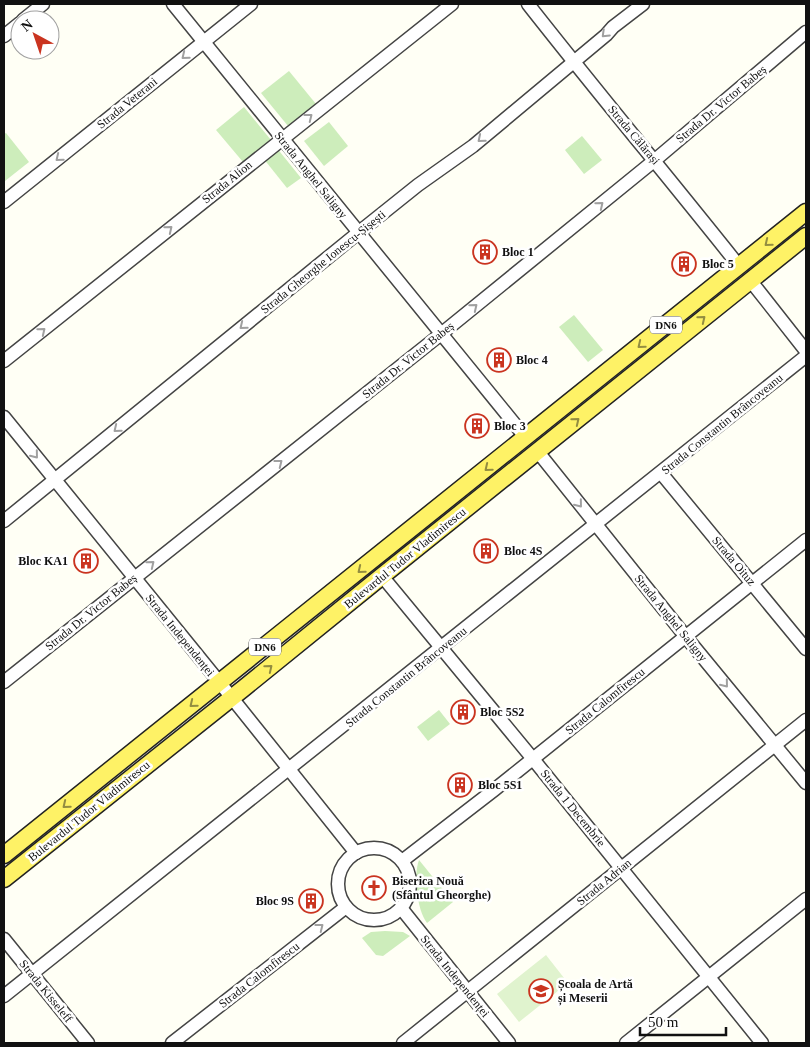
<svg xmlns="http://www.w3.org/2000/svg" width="810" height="1047" font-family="Georgia,serif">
<rect width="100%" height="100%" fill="#fffff5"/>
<g fill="#cdedbb">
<polygon points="289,71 316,104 288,126 261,93"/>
<polygon points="244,107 271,140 243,162 216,130"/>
<polygon points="329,122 348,146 324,166 304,141"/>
<polygon points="6,133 29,162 5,181 4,179 4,134"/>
<polygon points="582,136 602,160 584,174 565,150"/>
<polygon points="276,147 301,178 287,188 263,158"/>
<polygon points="574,315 603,350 588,362 559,327"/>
<polygon points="439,710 450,724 428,741 417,727"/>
<path d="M 419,860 L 453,902 L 427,923 C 417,910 413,876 419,860 Z"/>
<polygon points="385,931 403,932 410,936 383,956 376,955 362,938 371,932"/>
</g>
<polygon fill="#e0f3ce" points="546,955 568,983 519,1022 497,994"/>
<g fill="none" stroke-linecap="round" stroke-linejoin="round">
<g stroke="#444" stroke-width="15">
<g id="minor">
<polyline points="173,4 526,438"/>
<path d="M 528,4 C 597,92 669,178 739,266"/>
<polyline points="23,20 43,4"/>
<polyline points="4,36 20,23"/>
<polyline points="4,202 251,4"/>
<polyline points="750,280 806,351"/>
<polyline points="4,361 452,4"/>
<polyline points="4,417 220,683 356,853"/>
<polyline points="538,452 686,637 806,783"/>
<polyline points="661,473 806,649"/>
<polyline points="4,521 358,233 418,185 473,146 606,35 613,27 643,4"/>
<polyline points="382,576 533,759 762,1043"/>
<polyline points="4,682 441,334 655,160 806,32"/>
<circle cx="374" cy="884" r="36"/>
<polyline points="402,861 494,790 806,540"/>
<polyline points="401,908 509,1043"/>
<polyline points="4,939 88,1043"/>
<polyline points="4,996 806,356"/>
<polyline points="172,1043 346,907"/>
<polyline points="403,1043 806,720"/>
<polyline points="626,1043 806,899"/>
</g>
</g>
<g stroke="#222" stroke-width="19">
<g id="major">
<polyline points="4,855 806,212"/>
<polyline points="4,879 244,688 382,576 806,236"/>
</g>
</g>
<use href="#minor" stroke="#fff" stroke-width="12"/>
<use href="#major" stroke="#fef266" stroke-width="16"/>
</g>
<defs><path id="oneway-chevron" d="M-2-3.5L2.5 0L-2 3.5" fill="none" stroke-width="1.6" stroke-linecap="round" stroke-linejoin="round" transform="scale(1.25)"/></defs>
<g stroke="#a0a0a0">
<use href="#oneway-chevron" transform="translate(605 34) rotate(136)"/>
<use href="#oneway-chevron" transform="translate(185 56) rotate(141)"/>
<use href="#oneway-chevron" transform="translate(309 117) rotate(-38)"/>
<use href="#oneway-chevron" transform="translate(481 139) rotate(140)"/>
<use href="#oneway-chevron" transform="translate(59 158) rotate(141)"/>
<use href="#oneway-chevron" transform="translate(600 205) rotate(-39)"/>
<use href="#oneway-chevron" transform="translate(169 229) rotate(-39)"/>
<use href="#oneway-chevron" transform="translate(474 307) rotate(-39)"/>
<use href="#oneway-chevron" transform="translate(243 326) rotate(141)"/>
<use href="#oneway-chevron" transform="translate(42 331) rotate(-39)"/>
<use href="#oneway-chevron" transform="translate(117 429) rotate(141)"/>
<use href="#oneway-chevron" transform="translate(35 455) rotate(51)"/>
<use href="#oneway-chevron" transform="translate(279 463) rotate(-38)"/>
<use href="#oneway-chevron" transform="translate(579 504) rotate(51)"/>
<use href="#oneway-chevron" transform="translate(151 564) rotate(-39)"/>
<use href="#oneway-chevron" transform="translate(725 684) rotate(51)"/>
<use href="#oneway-chevron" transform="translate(320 927) rotate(-38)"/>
</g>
<g stroke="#938d40">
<use href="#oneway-chevron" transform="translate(768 243) rotate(141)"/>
<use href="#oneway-chevron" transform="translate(702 319) rotate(-39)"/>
<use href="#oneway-chevron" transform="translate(641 345) rotate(141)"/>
<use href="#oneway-chevron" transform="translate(576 421) rotate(-39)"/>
<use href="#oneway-chevron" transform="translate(488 468) rotate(141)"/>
<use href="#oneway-chevron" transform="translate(361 570) rotate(141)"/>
<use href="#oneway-chevron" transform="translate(269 668) rotate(-39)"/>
<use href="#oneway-chevron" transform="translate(193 704) rotate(141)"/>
<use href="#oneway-chevron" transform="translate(66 805) rotate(141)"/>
</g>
<defs>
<g id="building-ring" transform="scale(1.25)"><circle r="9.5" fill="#fff" stroke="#ca3420" stroke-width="1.5"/><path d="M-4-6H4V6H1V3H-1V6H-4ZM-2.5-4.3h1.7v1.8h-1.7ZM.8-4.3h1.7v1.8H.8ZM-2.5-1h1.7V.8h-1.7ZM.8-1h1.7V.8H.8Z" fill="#ca3420"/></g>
<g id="church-ring" transform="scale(1.25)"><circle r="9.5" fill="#fff" stroke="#ca3420" stroke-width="1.5"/><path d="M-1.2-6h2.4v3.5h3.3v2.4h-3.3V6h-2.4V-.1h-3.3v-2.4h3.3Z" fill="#ca3420"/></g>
<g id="school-ring" transform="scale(1.25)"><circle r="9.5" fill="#fff" stroke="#ca3420" stroke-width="1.5"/><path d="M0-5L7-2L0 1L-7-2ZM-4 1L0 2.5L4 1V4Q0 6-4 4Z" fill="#ca3420"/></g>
</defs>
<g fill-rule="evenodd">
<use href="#building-ring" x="485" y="252"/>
<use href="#building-ring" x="684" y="264"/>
<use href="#building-ring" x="499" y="360"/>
<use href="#building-ring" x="477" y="426"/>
<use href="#building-ring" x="486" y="551"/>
<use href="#building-ring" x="86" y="561"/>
<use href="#building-ring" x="463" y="712"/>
<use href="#building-ring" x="460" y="785"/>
<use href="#church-ring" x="374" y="888"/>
<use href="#building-ring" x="311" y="901"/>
<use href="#school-ring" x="541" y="991"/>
</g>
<g text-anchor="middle" stroke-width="5" stroke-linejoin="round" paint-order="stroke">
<g fill="#fff" stroke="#585858" stroke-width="1">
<rect x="650" y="316.5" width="32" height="17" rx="4"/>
<rect x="249" y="638.5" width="32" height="17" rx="4"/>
</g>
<g font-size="11" font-weight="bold" fill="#111">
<text x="666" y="329">DN6</text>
<text x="265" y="651">DN6</text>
</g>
<g font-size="12" fill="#111" stroke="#fff">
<text transform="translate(127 103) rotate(-39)" y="4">Strada Veterani</text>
<text transform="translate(721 104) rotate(-40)" y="4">Strada Dr. Victor Babeș</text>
<text transform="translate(634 135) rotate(50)" y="4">Strada Călărași</text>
<text transform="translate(311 175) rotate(51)" y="4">Strada Anghel Saligny</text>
<text transform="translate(227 182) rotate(-39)" y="4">Strada Alion</text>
<text transform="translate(323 262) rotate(-39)" y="4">Strada Gheorghe Ionescu-Șișești</text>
<text transform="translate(408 360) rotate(-39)" y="4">Strada Dr. Victor Babeș</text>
<text transform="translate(722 424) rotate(-39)" y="4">Strada Constantin Brâncoveanu</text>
<text transform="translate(405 558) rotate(-39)" y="4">Bulevardul Tudor Vladimirescu</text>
<text transform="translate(734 561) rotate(50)" y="4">Strada Oituz</text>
<text transform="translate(91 612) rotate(-39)" y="4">Strada Dr. Victor Babeș</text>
<text transform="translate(671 618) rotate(51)" y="4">Strada Anghel Saligny</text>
<text transform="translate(180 635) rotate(51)" y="4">Strada Independenței</text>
<text transform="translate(406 677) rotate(-39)" y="4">Strada Constantin Brâncoveanu</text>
<text transform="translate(605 701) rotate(-39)" y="4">Strada Calomfirescu</text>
<text transform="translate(573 808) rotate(51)" y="4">Strada 1 Decembrie</text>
<text transform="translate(89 811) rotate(-39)" y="4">Bulevardul Tudor Vladimirescu</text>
<text transform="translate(604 882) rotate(-39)" y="4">Strada Adrian</text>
<text transform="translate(259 975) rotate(-38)" y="4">Strada Calomfirescu</text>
<text transform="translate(455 976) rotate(51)" y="4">Strada Independenței</text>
<text transform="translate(46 991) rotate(51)" y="4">Strada Kisseleff</text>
</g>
<g font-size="12" font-weight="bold" fill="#111" stroke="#fff" text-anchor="start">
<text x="502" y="256">Bloc 1</text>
<text x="702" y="268">Bloc 5</text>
<text x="516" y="364">Bloc 4</text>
<text x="494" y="430">Bloc 3</text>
<text x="504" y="555">Bloc 4S</text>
<text x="68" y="565" text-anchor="end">Bloc KA1</text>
<text x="480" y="716">Bloc 5S2</text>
<text x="478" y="789">Bloc 5S1</text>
<text x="392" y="885">Biserica Nouă<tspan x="392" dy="14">(Sfântul Gheorghe)</tspan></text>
<text x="294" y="905" text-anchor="end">Bloc 9S</text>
<text x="558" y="988">Școala de Artă<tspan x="558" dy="14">și Meserii</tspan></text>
</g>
</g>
<rect width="810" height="1047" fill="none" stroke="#111111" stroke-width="10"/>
<g transform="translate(35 35) rotate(320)"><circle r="24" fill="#ffffff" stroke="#a0a0a0"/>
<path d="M0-4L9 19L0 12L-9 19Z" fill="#ca3420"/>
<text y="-8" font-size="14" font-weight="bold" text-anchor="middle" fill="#111111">N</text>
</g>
<path d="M640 1027v8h86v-8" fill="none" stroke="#111111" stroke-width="2.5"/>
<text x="648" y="1027" font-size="15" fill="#111111" stroke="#ffffff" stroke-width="4" paint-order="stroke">50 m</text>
</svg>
